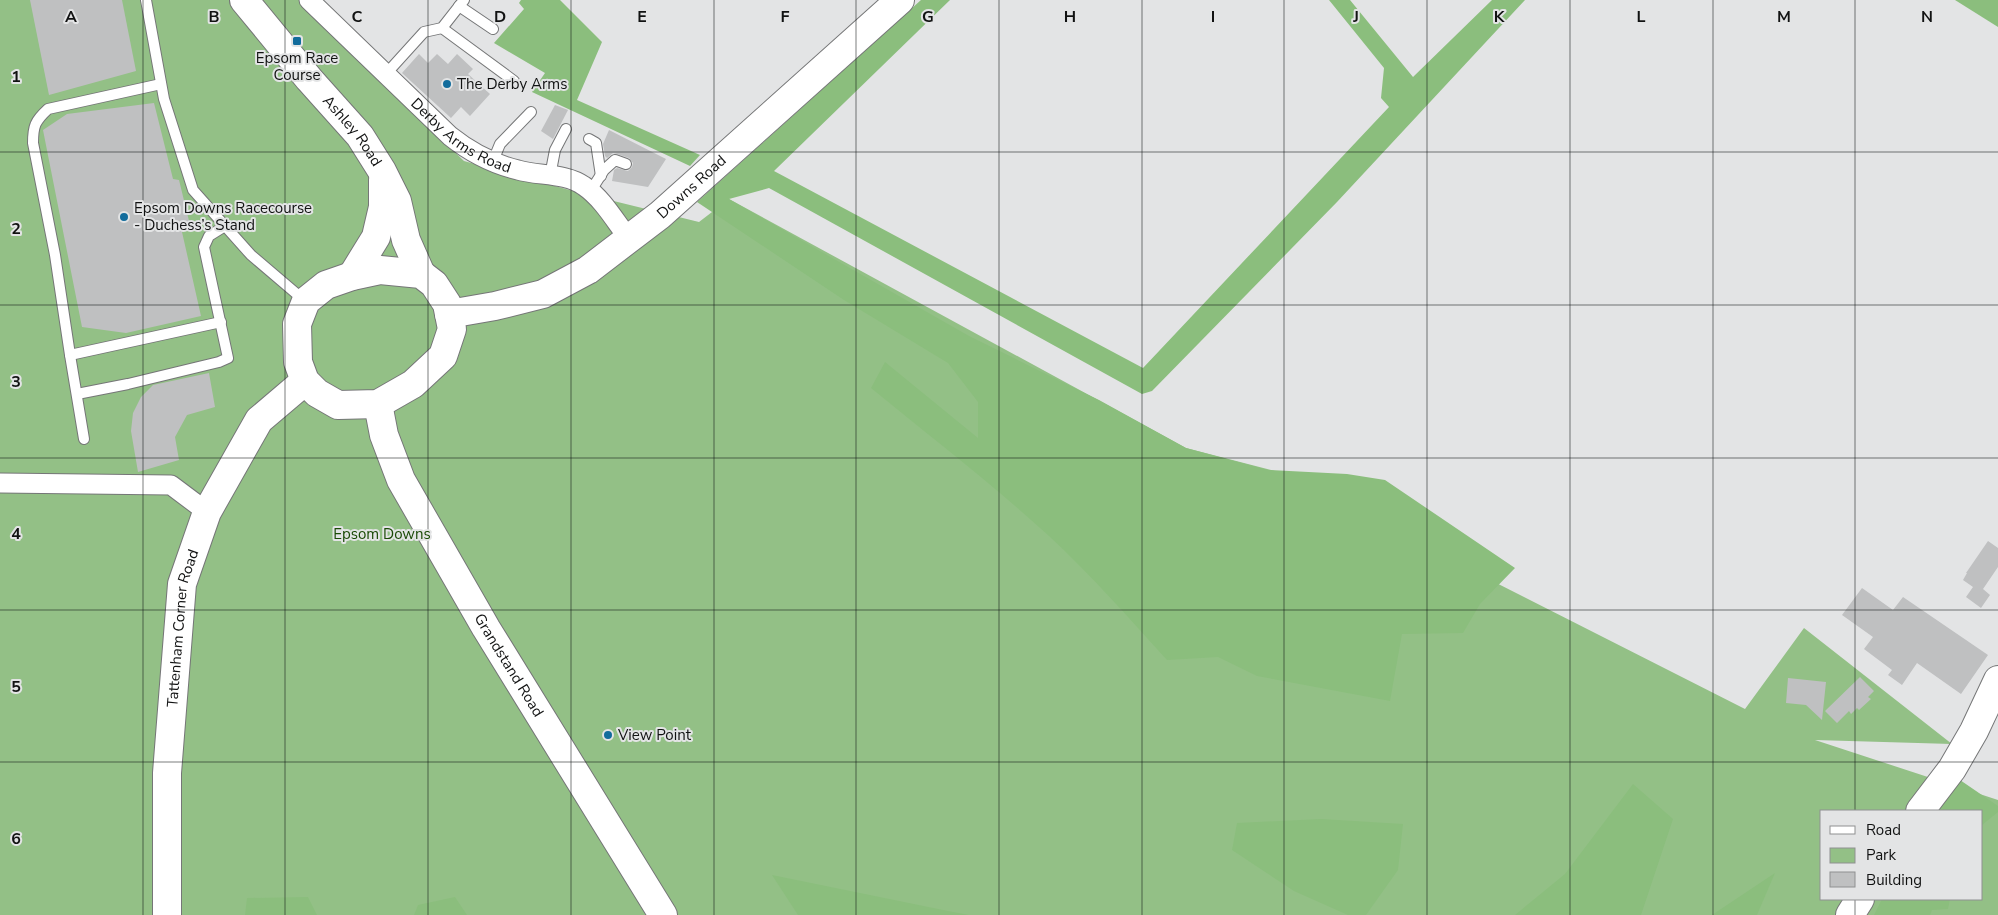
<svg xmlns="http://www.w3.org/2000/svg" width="1998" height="915" font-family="'Nunito Sans',sans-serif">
<rect width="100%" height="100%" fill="#e3e4e5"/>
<path fill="#93c086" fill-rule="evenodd" d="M 0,0 L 304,0 L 317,19 L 464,161 L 573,191 L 699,222 L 729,199 L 1186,448 L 1275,471 L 1745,709 L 1804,628 L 1952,744 L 1815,740 L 1998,800 L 1998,915 L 0,915 ZM 1822,811 L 1982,811 L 1982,899 L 1822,899 Z"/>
<g fill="#8bbe7d">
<polygon points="521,0 560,0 602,42 577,100 700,155 690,166 532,92 545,73 494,43 524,9 519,3"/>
<path d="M 921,0 L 950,0 L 774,171 L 1143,368 L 1389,107 L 1381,98 L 1384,68 L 1329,0 L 1350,0 L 1413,77 L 1492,0 L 1525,0 L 1337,202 L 1152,391 L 1142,394 L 769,188 L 729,199 L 969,336 L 1099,400 L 1186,448 L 1268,470 L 1347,474 L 1385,480 L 1515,568 L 1480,604 L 1463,633 L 1402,634 L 1390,701 L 1257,676 L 1218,657 L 1167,660 C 1129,618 1091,575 1049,536 C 992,484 931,437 871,388 L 885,362 L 978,438 L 978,402 L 948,363 L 844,300 L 697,202 Z"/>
<polygon points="1955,0 1998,0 1998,27"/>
<polygon points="1960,780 1998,806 1998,812 1982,825 1982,811 1933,811"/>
<polygon points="1633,784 1673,819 1641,915 1515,915 1565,874"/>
<polygon points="1321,819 1403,824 1398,870 1366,915 1348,915 1294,891 1232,850 1237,823"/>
<polygon points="1775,873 1757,915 1712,915"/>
<polygon points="772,875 948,911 969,915 798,915"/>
<polygon points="308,897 317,915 245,915 247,898"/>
<polygon points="455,897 467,915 414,915 418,905"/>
<polygon points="1882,899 1950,899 1948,909 1932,910 1930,915 1874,915"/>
</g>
<g fill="#bfc0c1">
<polygon points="30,0 122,0 136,71 49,95"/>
<polygon points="419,54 428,63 437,54 448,64 457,54 473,69 468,74 490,94 470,116 461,107 451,118 402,73"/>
<polygon points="154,103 173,179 179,180 190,225 182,232 201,316 126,333 82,327 43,130 67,114"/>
<polygon points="555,105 568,110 553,139 541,131"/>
<polygon points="609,130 666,159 648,187 612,181 614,170 617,168 628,171 632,167 633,163 629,158 617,154 613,153 607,158 605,156 603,144"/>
<polygon points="209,373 215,407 187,415 175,437 179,460 138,472 131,431 133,413 141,397 153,385"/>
<polygon points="1988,541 1998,548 1998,567 1983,589 1990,595 1981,608 1966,597 1973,587 1963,580 1967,573 1966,573"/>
<polygon points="1862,588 1893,610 1903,597 1988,655 1961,694 1917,663 1902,685 1888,675 1892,670 1864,649 1873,637 1842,615"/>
<polygon points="1860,677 1874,691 1868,697 1871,699 1859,710 1857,708 1851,714 1849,711 1837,723 1825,711"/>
<polygon points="1788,678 1826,682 1822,720 1806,705 1786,703"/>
</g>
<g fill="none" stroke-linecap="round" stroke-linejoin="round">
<g stroke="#757677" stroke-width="12">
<g id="lane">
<polyline points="146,0 164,99 193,190 251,255 305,301"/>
<polyline points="459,6 493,29"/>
<polyline points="442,28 514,81"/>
<polyline points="385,75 424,32 442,28 464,0"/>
<path d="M 161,84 L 48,109 C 35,121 33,126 33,143 L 55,255 L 70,355 L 221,322"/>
<polyline points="589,139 596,143 601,176"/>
<polyline points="493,161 500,144 531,112"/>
<polyline points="550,176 555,150 566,129"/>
<polyline points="590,192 604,170 615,160 626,164"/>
<polyline points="70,355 84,439"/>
<polyline points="77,394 128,384 219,362 228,358 204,247 209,236 225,226"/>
</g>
</g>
<g stroke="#757677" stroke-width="21">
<g id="street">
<path id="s1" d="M 309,0 L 450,136 C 470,152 493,164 518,170 C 539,176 566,173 584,186 C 603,199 615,221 629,239"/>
<polyline points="0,483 171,485 207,512"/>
</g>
</g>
<g stroke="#757677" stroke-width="30">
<g id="secondary">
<path id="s2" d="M 244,0 L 309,79 L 360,136 L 382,171 L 397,201 L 406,240 L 421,274"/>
<polygon points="380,270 421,274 434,284 447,304 452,329 443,356 413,384 378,404 338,405 317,393 305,381 298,362 297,324 306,301 326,285 352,276"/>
<polyline points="352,276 376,237 383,207 383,180"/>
<path id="s3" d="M 449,314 L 495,306 L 543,294 L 588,270 L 660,215 L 900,0"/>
<path id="s4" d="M 378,404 L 384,435 L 401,480 L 486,628 L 663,915"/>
<polyline points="1920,811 1952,769 1974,731 1998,680"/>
<path id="s5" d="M 167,915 L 167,773 L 182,584 L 207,512 L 259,420 L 305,381"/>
<polyline points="1850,915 1860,899"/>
</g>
</g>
<use href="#lane" stroke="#fff" stroke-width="10"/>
<use href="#street" stroke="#fff" stroke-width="19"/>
<use href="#secondary" stroke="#fff" stroke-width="28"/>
</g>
<path fill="none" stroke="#111212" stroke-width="1" stroke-opacity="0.55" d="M 143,0 L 143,915M 285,0 L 285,915M 428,0 L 428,915M 571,0 L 571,915M 714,0 L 714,915M 856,0 L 856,915M 999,0 L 999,915M 1142,0 L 1142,915M 1284,0 L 1284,915M 1427,0 L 1427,915M 1570,0 L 1570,915M 1713,0 L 1713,915M 1855,0 L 1855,811M 0,152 L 1998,152M 0,305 L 1998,305M 0,458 L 1998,458M 0,610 L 1998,610M 0,762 L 1998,762M 1855,899 L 1855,915"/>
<g fill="#126c9c" stroke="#e3e4e5" stroke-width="2">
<rect x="292" y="36" width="10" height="10" rx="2.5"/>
<circle cx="447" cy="84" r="5"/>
<circle cx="124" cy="217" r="5"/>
<circle cx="608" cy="735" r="5"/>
</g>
<g text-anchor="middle" stroke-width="4" stroke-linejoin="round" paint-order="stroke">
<g font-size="15" fill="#111212" stroke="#e3e4e5" text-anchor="start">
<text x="297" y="63" text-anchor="middle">Epsom Race<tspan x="297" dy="17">Course</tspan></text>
<text x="457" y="89">The Derby Arms</text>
<text x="134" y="213">Epsom Downs Racecourse<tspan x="134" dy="17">- Duchess’s Stand</tspan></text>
<text x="618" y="740">View Point</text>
</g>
<g font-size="15" fill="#111212" stroke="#e3e4e5">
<text dy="5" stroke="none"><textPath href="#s2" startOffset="170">Ashley Road</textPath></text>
<text dy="5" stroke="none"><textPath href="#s1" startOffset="205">Derby Arms Road</textPath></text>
<text dy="5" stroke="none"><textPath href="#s3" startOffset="280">Downs Road</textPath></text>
<text dy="5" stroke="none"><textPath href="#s5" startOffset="288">Tattenham Corner Road</textPath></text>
<text dy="5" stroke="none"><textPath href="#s4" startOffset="294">Grandstand Road</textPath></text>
</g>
<g font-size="15" fill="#1a4a06" stroke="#e3e4e5">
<text x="382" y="539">Epsom Downs</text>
</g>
</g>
<g font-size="16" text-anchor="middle" font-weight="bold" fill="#111212" stroke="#e3e4e5" stroke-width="4" stroke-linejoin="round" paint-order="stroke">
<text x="71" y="22">A</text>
<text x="214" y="22">B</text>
<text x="357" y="22">C</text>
<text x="500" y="22">D</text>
<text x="642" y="22">E</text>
<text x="785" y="22">F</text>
<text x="928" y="22">G</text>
<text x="1070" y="22">H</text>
<text x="1213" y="22">I</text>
<text x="1356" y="22">J</text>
<text x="1499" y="22">K</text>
<text x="1641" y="22">L</text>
<text x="1784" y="22">M</text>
<text x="1927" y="22">N</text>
<text x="16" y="82">1</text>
<text x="16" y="234">2</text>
<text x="16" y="387">3</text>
<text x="16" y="539">4</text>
<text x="16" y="692">5</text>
<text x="16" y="844">6</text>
</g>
<rect x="1820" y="810" width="162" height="90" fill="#e3e4e5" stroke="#8f9091"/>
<rect x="1830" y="826" width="25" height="8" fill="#ffffff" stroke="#8f9091"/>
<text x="1866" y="835" font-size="15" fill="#111212">Road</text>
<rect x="1830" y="848" width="25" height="15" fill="#93c086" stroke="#8f9091"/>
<text x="1866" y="860" font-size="15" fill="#111212">Park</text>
<rect x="1830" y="872" width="25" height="15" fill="#bfc0c1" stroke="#8f9091"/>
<text x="1866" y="885" font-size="15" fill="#111212">Building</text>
</svg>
